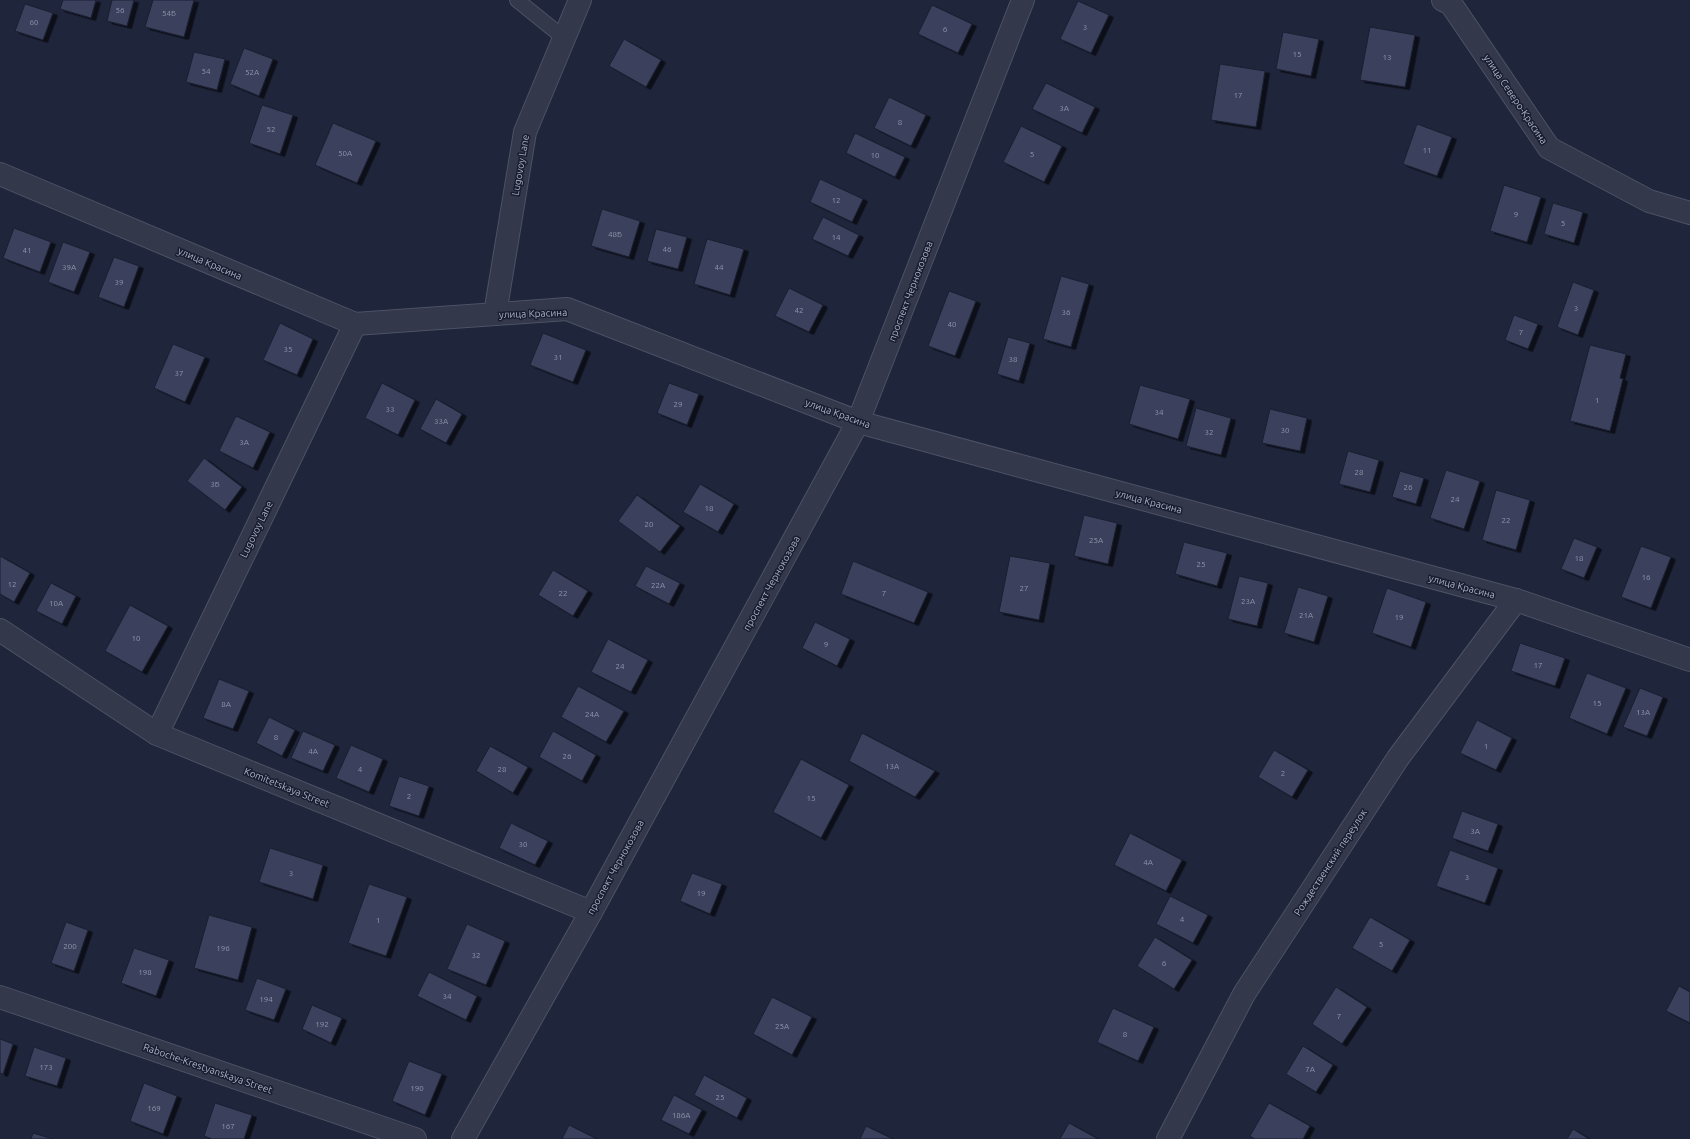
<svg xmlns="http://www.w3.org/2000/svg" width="1690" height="1139" font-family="Ubuntu,sans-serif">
<defs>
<filter id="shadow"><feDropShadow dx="4.5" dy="2.5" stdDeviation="0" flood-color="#0009"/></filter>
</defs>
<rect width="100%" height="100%" fill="#1f253b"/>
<g fill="#3a415b" stroke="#1a1f32" filter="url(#shadow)">
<polygon points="63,0 96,0 91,18 60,9"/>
<polygon points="112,0 134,0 127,26 107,21"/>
<polygon points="153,0 194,0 184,37 145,27"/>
<polygon points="1078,1 1109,15 1091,53 1060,39"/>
<polygon points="25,4 53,13 43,40 15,31"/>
<polygon points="932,5 972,24 958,53 918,34"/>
<polygon points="1370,27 1415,35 1405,87 1360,80"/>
<polygon points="1283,32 1319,39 1311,76 1276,69"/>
<polygon points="624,39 661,60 646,87 609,66"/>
<polygon points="244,48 273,59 259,96 230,84"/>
<polygon points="194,52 225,59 217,90 186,82"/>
<polygon points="1220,64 1265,71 1256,127 1211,120"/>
<polygon points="1046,83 1095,107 1082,133 1032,109"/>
<polygon points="889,97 926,115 911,146 874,128"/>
<polygon points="262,105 293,115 280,154 249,143"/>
<polygon points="333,123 376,141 357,183 315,165"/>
<polygon points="1417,124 1452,137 1437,176 1403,164"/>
<polygon points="1021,126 1062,146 1044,182 1003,162"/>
<polygon points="855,133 905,157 895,177 846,153"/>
<polygon points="820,179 863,199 852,222 810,202"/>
<polygon points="1504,185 1541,197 1527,242 1490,231"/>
<polygon points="1553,203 1583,212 1574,243 1544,234"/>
<polygon points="602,209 640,221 629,257 591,246"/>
<polygon points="823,217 859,235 848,256 812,239"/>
<polygon points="14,228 51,242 40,272 3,258"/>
<polygon points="656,229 687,237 678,269 647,261"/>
<polygon points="707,239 744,249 730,295 694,284"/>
<polygon points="63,242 90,252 74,292 48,282"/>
<polygon points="114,257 139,266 124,307 98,297"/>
<polygon points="1061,276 1089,284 1071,347 1043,339"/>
<polygon points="1573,282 1594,290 1578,335 1557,327"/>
<polygon points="789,288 823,305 809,332 775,316"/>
<polygon points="949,291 976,301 955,356 928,346"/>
<polygon points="1514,315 1538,324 1528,349 1505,340"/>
<polygon points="280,323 313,339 297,375 263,360"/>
<polygon points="543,333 586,350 573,382 530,365"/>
<polygon points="1008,337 1030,343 1019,381 997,374"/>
<polygon points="173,344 205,357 185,402 154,388"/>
<polygon points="1590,345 1626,354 1620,378 1623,379 1610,431 1570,421"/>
<polygon points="382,383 415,400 398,435 365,418"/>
<polygon points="669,383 699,394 687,425 657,413"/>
<polygon points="1140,385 1190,399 1178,439 1129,424"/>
<polygon points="436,399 462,414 446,443 420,429"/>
<polygon points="1196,408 1231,418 1221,455 1186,446"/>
<polygon points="1270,409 1307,418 1300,451 1262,443"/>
<polygon points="236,416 270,432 253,468 219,451"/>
<polygon points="1348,451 1379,460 1370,492 1339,484"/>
<polygon points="204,458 242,487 225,510 187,481"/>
<polygon points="1446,470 1480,481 1464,529 1430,518"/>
<polygon points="1400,471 1424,478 1416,504 1392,497"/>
<polygon points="700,484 734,504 718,532 683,512"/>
<polygon points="1496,490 1530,500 1516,550 1482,540"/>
<polygon points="637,495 680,526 660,552 618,521"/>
<polygon points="1084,515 1117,523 1108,564 1074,556"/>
<polygon points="1574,538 1597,547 1584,578 1561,569"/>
<polygon points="1184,542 1227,553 1217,586 1175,574"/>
<polygon points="1641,546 1671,557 1651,608 1621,597"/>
<polygon points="0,556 30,573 14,602 0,594"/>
<polygon points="1010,556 1050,563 1039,620 999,612"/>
<polygon points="853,561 928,592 914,623 841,594"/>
<polygon points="646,566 680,583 669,604 635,586"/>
<polygon points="553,570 588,591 573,616 538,595"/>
<polygon points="1239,576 1268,583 1257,626 1228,619"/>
<polygon points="51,583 76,596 62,624 36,611"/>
<polygon points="1298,587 1328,596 1314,642 1284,633"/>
<polygon points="1387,588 1426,602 1411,647 1372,633"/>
<polygon points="130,605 168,626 142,672 105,651"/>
<polygon points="815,622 850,639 837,666 802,648"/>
<polygon points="608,639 648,660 631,692 591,672"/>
<polygon points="1520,643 1565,658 1555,686 1511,671"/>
<polygon points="1587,673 1626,688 1607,734 1569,718"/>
<polygon points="219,679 249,691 233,729 203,718"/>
<polygon points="578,686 624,711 606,742 561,717"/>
<polygon points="1640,688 1663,697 1647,736 1623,727"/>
<polygon points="269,717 295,730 282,756 256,743"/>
<polygon points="1477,720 1512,738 1496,770 1460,753"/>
<polygon points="303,731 335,745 323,771 291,758"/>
<polygon points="553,731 596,755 582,781 539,757"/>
<polygon points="862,733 935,771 915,797 849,761"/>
<polygon points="351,745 383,759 369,792 336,778"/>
<polygon points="490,746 528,767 513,793 476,771"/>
<polygon points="1274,750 1308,770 1292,797 1258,777"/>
<polygon points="801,759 849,785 821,838 773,812"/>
<polygon points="399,776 429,786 419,816 389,806"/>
<polygon points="1462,811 1498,824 1488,851 1452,838"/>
<polygon points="511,823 548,841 535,865 499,848"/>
<polygon points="1130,833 1182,860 1166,891 1114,865"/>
<polygon points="270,848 323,865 313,899 259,882"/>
<polygon points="1450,850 1498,868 1485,903 1436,886"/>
<polygon points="692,873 722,884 710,914 680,901"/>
<polygon points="369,884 407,897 386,956 348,943"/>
<polygon points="1170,896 1208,915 1193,943 1156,924"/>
<polygon points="209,915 252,927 238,980 194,968"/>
<polygon points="1370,917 1410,940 1392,971 1352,948"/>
<polygon points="66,922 88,930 74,971 51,963"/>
<polygon points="467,924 505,941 486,985 447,969"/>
<polygon points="1155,937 1192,960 1174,989 1137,966"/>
<polygon points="134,948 169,960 156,996 121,983"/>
<polygon points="429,972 477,996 466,1020 417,996"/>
<polygon points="257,978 286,989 274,1020 245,1010"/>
<polygon points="1679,986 1690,992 1690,1023 1666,1011"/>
<polygon points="1336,987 1367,1007 1342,1044 1312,1024"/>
<polygon points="772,997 812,1017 792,1055 753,1034"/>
<polygon points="312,1005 342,1018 331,1043 302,1029"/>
<polygon points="1113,1008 1154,1027 1138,1061 1097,1042"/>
<polygon points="0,1039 13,1044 3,1074 0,1073"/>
<polygon points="1303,1046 1333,1065 1316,1092 1286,1074"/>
<polygon points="34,1047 66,1058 57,1086 25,1076"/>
<polygon points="409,1061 442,1074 425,1115 392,1101"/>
<polygon points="704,1075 747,1098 737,1118 694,1095"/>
<polygon points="144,1083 177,1096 163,1134 130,1121"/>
<polygon points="674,1095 702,1110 689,1134 661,1120"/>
<polygon points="215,1103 252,1115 244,1139 212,1139 204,1136"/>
<polygon points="1269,1103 1310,1126 1303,1139 1255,1139 1250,1136"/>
<polygon points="1069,1123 1098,1139 1060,1139"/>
<polygon points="569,1125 597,1139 562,1139"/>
<polygon points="866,1126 893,1139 860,1139"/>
<polygon points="1573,1129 1589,1139 1567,1139"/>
<polygon points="33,1133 53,1139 31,1139"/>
</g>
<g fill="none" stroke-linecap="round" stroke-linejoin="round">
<g stroke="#4d5266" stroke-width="16">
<polyline id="lane" points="517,0 564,38"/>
</g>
<g stroke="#4d5266" stroke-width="24">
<g id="street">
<polyline points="1443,0 1451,4 1549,148 1649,201 1690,213"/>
<polyline points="0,174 355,324 567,309 858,422 1516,600 1690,660"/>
<polyline points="495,314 525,132 580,0"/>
<polyline points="0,630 157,734 591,912"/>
<polyline points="157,734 355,324"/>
<polyline points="0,997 415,1139"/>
<polyline points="463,1139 591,912 858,422 1023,0"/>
<polyline points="1168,1139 1244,994 1398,758 1516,600"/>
</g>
</g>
<use href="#lane" stroke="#33384b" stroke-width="14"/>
<use href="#street" stroke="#33384b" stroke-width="22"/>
</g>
<g text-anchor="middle" stroke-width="3" stroke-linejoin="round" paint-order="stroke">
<g font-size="8" fill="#9096ad">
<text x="120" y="13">56</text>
<text x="169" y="16">54Б</text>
<text x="34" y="25">60</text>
<text x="1085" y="30">3</text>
<text x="945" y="32">6</text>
<text x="1297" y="57">15</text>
<text x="1387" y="60">13</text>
<text x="206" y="74">54</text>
<text x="252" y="75">52А</text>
<text x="1238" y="98">17</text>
<text x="1064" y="111">3А</text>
<text x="900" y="125">8</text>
<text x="271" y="132">52</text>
<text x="1427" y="153">11</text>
<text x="345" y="156">50А</text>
<text x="1032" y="157">5</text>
<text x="875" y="158">10</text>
<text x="836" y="203">12</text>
<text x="1516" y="217">9</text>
<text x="1563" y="226">5</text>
<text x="615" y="237">48Б</text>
<text x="836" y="240">14</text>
<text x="667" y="252">46</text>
<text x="27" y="253">41</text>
<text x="69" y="270">39А</text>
<text x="719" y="270">44</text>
<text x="119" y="285">39</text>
<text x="1576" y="311">3</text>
<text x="799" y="313">42</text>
<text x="1066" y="315">36</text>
<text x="952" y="327">40</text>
<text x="1521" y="335">7</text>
<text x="288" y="352">35</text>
<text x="558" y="360">31</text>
<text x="1013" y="362">38</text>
<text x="179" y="376">37</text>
<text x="1597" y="403">1</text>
<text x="678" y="407">29</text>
<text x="390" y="412">33</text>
<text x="1159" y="415">34</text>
<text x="441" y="424">33А</text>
<text x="1285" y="433">30</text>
<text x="1209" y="435">32</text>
<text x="244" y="445">3А</text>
<text x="1359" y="475">28</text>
<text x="215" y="487">3Б</text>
<text x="1408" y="490">26</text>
<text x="1455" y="502">24</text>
<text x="709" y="511">18</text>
<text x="1506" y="523">22</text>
<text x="649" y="527">20</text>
<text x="1096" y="543">25А</text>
<text x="1579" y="561">18</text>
<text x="1201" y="567">25</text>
<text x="1646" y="580">16</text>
<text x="12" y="587">12</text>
<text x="658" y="588">22А</text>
<text x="1024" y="591">27</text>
<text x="563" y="596">22</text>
<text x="884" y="596">7</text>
<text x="1248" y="604">23А</text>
<text x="56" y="606">10А</text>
<text x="1306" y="618">21А</text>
<text x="1399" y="620">19</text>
<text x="136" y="641">10</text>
<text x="826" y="647">9</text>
<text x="1538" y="668">17</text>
<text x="620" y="669">24</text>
<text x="1597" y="706">15</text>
<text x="226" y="707">8А</text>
<text x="1643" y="715">13А</text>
<text x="592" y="717">24А</text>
<text x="276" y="740">8</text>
<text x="1486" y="749">1</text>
<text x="313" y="754">4А</text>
<text x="567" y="759">26</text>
<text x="892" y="769">13А</text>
<text x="360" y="772">4</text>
<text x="502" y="772">28</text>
<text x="1283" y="776">2</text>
<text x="409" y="799">2</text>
<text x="811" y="801">15</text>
<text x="1475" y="834">3А</text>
<text x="523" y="847">30</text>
<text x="1148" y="865">4А</text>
<text x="291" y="876">3</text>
<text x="1467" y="880">3</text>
<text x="701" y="896">19</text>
<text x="1182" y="922">4</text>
<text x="378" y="923">1</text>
<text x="1381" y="947">5</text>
<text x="70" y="949">200</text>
<text x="223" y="951">196</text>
<text x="476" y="958">32</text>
<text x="1164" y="966">6</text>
<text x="145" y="975">198</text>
<text x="447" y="999">34</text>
<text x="266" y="1002">194</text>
<text x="1339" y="1019">7</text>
<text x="322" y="1027">192</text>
<text x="782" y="1029">25А</text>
<text x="1125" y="1037">8</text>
<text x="46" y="1070">173</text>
<text x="1310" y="1072">7А</text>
<text x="417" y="1091">190</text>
<text x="720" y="1100">25</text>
<text x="154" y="1111">169</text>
<text x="681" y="1118">186А</text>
<text x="228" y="1129">167</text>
</g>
<g font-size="10" fill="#adb2c8" stroke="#181d2f">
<text transform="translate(1516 99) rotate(56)" y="4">улица Северо-Красина</text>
<text transform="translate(520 165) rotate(-80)" y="4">Lugovoy Lane</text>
<text transform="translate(210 263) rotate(23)" y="4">улица Красина</text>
<text transform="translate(910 291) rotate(-69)" y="4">проспект Чернокозова</text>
<text transform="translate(533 313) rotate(-2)" y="4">улица Красина</text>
<text transform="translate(838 413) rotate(20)" y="4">улица Красина</text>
<text transform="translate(1149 501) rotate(15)" y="4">улица Красина</text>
<text transform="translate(256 529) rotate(-64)" y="4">Lugovoy Lane</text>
<text transform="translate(771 583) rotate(-61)" y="4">проспект Чернокозова</text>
<text transform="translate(1462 586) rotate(15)" y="4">улица Красина</text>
<text transform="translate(287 787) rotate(22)" y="4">Komitetskaya Street</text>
<text transform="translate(1330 862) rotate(-57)" y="4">Рождественский переулок</text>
<text transform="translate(615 867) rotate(-61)" y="4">проспект Чернокозова</text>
<text transform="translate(208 1068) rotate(19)" y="4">Raboche-Krestyanskaya Street</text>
</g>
</g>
</svg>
